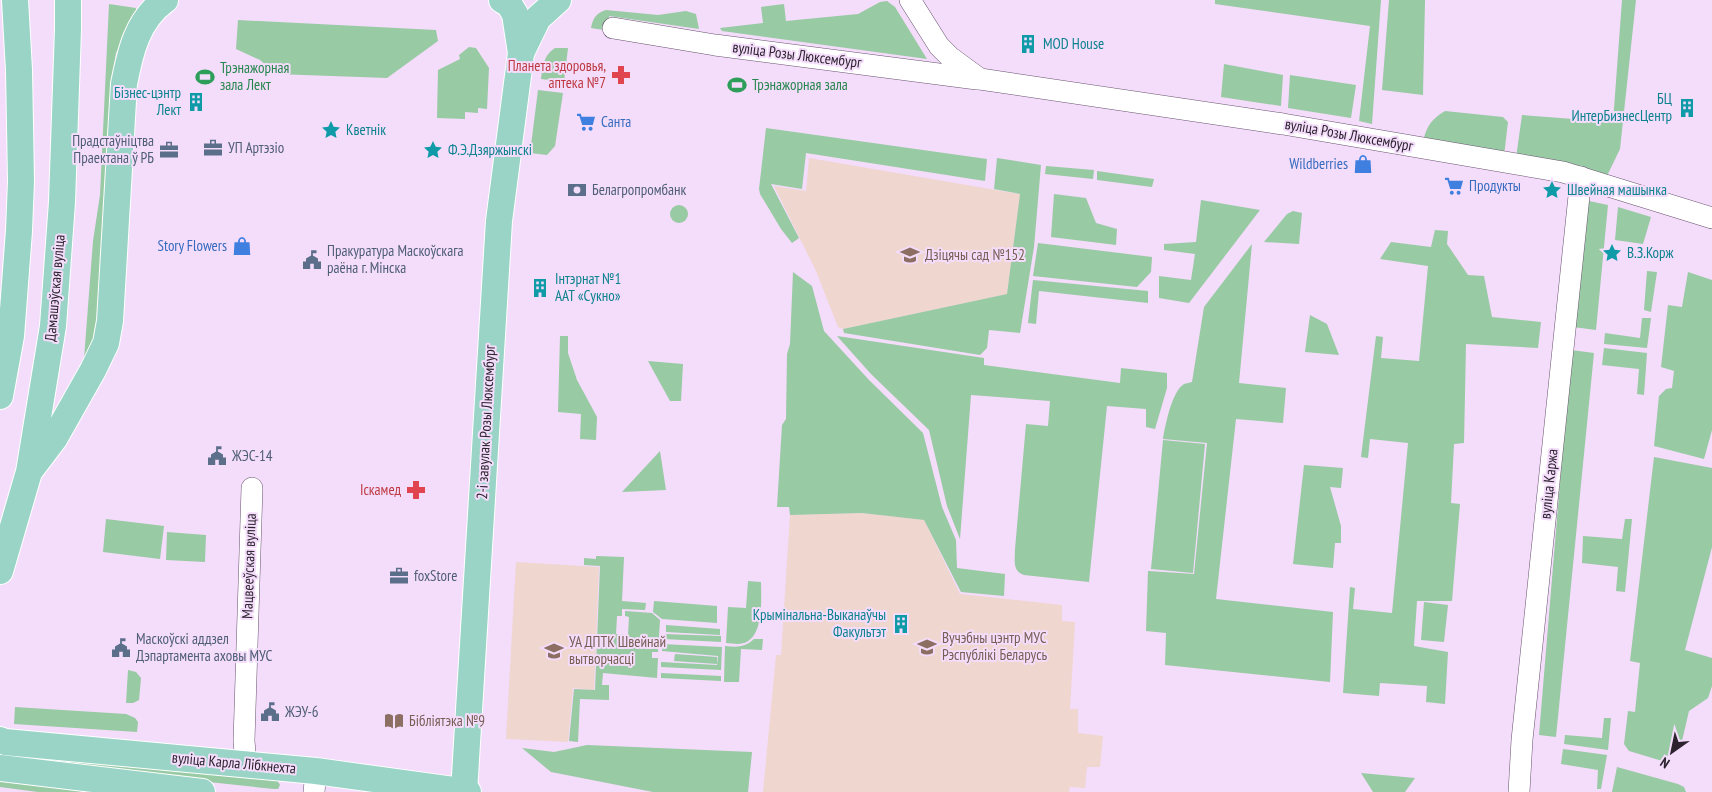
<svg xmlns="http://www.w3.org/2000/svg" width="1712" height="792" font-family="'PT Sans Narrow',sans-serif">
<rect width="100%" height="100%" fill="#f4dcfb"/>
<g fill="#efd6ce">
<polygon points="809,158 1020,194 1007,294 843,329 838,327 816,271 774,186 806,191"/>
<polygon points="862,513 924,520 960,594 1062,605 1062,621 1075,622 1070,709 1078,709 1078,733 1103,736 1100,767 1087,767 1085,788 1070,787 1069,792 763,792 776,655 781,655 790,515"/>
<polygon points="516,562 599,567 594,690 573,688 568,742 506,739"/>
</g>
<g fill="#98caa3">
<polygon points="1215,0 1381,0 1372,124 1359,121 1370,26 1215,4"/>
<polygon points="1389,0 1425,0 1423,95 1382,90"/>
<polygon points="1622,0 1636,0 1620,149 1605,180 1516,158 1522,115 1613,122"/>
<polygon points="887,1 895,7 927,59 722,31 720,28 763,23 761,7 784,4 786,21 858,14 880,2"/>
<polygon points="109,4 136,8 137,12 116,53 113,73 96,331 90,349 84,359 93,241 100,195"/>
<path d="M 606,10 L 658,15 L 686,11 L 696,14 L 699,29 L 609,16 L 609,23 L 604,30 L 591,28 C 593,18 596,13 606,10 Z"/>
<polygon points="238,20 436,30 438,41 387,78 276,74 260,60 236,49"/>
<polygon points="469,47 476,48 489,68 487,109 478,108 478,113 465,112 465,119 437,118 438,70 460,59 459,55"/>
<path d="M 555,48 L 568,48 L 564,82 L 541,79 C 543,66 543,56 555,48 Z"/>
<polygon points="1224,64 1283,75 1281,106 1221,97"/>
<polygon points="1290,75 1356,85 1351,118 1288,108"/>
<polygon points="538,90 563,93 555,146 547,155 530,153"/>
<path d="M 1445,111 L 1503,117 L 1508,122 L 1504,156 L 1422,144 C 1427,127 1429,121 1445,111 Z"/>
<polygon points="766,128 987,159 985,181 806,153 802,189 771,184 799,238 792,243 781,229 760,194 759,189"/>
<polygon points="997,158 1041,165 1034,247 1020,333 989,330 987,348 980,355 844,333 843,329 1007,294 1020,194 994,189"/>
<polygon points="1046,166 1094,170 1093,179 1045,174"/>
<polygon points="1097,171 1154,179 1152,187 1097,180"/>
<polygon points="1054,194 1086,198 1096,223 1117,229 1116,245 1051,237"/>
<polygon points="1201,200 1260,210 1189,303 1159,298 1159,276 1191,280 1195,254 1164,250 1164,244 1196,242"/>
<polygon points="1589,201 1608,205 1596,330 1573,327 1583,205"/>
<circle cx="679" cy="214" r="9"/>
<polygon points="1618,207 1651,217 1643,244 1615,240"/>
<polygon points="1293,211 1302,213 1299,244 1264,242 1287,214"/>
<polygon points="1435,230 1448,231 1447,244 1468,275 1484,276 1492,317 1541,322 1538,348 1466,344 1464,443 1454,444 1451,503 1460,504 1452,601 1417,601 1414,646 1448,652 1445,704 1426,702 1427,686 1380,683 1379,696 1343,693 1350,587 1355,588 1353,609 1392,613 1408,443 1370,439 1368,458 1361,457 1376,336 1383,337 1381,358 1419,361 1428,266 1380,259 1391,242 1431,247"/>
<polygon points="1038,243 1152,257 1151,272 1137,287 1033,276"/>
<path d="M 1252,244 L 1239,383 L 1286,388 L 1283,423 L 1236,419 L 1216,599 L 1333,612 L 1330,682 L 1165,665 L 1166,633 L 1146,631 L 1148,571 L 1194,574 L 1207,443 L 1163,439 C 1165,426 1172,391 1184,384 C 1187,383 1189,383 1192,382 L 1204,307 Z"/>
<polygon points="1647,271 1657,272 1651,312 1644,310"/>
<polygon points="793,272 812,286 824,331 869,380 923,433 942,507 956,540 957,568 1005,574 1004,596 961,592 924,520 862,513 790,515 789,507 777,507 782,425 786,419 787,354 790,344"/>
<polygon points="1688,272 1712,280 1712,430 1704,459 1654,446 1659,396 1666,389 1672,388 1674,371 1661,367 1668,305 1682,307"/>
<polygon points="1033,280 1148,291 1148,303 1039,291 1036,324 1028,323"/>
<polygon points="1310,315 1327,324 1339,355 1305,352"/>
<polygon points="1642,318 1651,318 1647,348 1604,344 1605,333 1640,338"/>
<polygon points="560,336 568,336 568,353 577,380 597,417 596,440 580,439 581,414 558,412"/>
<path d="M 837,336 L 984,358 L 984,365 L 1120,383 L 1121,368 L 1167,373 L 1167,388 L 1155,429 L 1146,427 L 1146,409 L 1107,406 L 1089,582 L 1024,575 C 1012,571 1015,560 1015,549 L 1026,424 L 1048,426 L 1050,401 L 971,395 L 960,539 L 947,506 L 929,430 L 871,374 Z"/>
<polygon points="1604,348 1647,353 1644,395 1637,394 1639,369 1602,365"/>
<polygon points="1571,350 1594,353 1556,737 1539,735"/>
<polygon points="648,361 683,364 681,401 670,401"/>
<polygon points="1163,440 1205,444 1193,573 1151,569"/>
<polygon points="660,451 666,490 622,492"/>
<polygon points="1654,457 1712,468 1712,547 1685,650 1712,658 1712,686 1708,698 1689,711 1682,741 1673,739 1669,763 1629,751 1624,744 1628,711 1635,712 1640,663 1630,661"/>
<polygon points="1304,465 1343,468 1341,488 1330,487 1341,526 1341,543 1335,543 1333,568 1293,564"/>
<polygon points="106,519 164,526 160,559 103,552"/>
<polygon points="1625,519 1632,519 1625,592 1616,591 1618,567 1582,563 1583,536 1622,539"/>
<polygon points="167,532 206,535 205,562 166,560"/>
<polygon points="596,556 624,557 622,601 646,603 645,610 622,609 622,616 617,616 616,634 628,635 629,617 625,616 625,611 652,613 660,620 658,652 652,652 652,658 658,658 657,678 603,673 602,685 609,685 609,700 580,699 578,742 569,741 574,689 595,690 600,566 584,565 584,558 596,559"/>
<path d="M 748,581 L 761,582 C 761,600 765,643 738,644 C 734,644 730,643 726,643 L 728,607 L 746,608 Z"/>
<polygon points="654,601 717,606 717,623 662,619 653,612"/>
<polygon points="1424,602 1448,605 1444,642 1421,640"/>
<polygon points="666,625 720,629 720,635 666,632"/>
<polygon points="664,634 721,636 721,642 663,639"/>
<path d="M 754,639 L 763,639 L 762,650 L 741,649 L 739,682 L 724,682 L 725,646 C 736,647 745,648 754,639 Z"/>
<polygon points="662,644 722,647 721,670 661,667 661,662 717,665 718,656 662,651"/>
<polygon points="675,654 717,657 717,664 674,661"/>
<polygon points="128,670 136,672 141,678 139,700 133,703 126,703"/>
<polygon points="661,673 721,676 721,681 661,678"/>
<polygon points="15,707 126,714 135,718 138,722 137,732 14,724"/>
<polygon points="1604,718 1611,718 1608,750 1564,744 1565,735 1602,738"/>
<polygon points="587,745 752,752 748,792 653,792 551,772 522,748 554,752"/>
<polygon points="1563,749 1607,755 1601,789 1597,789 1598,770 1561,764"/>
<polygon points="0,751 277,780 280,785 278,789 274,789 0,760"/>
<polygon points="1617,767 1678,784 1684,787 1686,792 1612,792"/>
<polygon points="1361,773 1415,778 1405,792 1373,792"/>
<polygon points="0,781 80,790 82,792 38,792 0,787"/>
</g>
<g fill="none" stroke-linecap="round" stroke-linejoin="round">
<g stroke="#68546e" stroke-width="22">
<g id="minor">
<polyline points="910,0 939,46 950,57 980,79 1283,124 1563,172 1712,218"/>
<polyline points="613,28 715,45 977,79"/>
<polyline points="246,764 244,741 252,488"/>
<polyline points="314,792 316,771"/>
<polyline points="1519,792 1522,740 1581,177"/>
</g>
</g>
<g stroke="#fff" stroke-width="28">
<g id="major">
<polyline points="521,53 538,18 558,0"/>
<polyline points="0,396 11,336 19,231 21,181 19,70 15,0"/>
<path d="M 32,468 L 54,439 L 93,370 L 106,343 L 110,321 L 124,84 C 130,53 137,20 165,0"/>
<polyline points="0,571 29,472 53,326 62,202 68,29 68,0"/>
<polyline points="0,740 5,742 316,771 468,792"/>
<polyline points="0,768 202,792"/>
<polyline points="464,792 499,221 521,53 515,14 509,4 502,0"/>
</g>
</g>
<use href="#minor" stroke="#fff" stroke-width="21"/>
<use href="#major" stroke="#9ad4c7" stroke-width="26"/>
</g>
<defs>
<g id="building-bare" transform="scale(1.5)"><path d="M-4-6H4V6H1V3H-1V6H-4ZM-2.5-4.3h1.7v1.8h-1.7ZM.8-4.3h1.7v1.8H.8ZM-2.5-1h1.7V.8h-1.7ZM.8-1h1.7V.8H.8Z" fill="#0f9aa8" stroke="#f4dcfb" stroke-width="2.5" paint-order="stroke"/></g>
<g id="pharmacy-bare" transform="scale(1.5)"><path d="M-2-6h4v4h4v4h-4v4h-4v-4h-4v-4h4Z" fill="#e0444e" stroke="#f4dcfb" stroke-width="2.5" paint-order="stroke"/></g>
<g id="stadium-bare" transform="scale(1.5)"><path d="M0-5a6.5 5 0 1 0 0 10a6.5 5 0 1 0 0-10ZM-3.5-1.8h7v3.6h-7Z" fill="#2e9e5b" stroke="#f4dcfb" stroke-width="2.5" paint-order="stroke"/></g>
<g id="supermarket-bare" transform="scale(1.5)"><path d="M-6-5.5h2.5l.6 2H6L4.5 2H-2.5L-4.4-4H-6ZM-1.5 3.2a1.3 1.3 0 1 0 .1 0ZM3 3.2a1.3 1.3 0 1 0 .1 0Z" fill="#3f7fe0" stroke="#f4dcfb" stroke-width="2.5" paint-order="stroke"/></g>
<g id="sight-bare" transform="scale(1.5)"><path d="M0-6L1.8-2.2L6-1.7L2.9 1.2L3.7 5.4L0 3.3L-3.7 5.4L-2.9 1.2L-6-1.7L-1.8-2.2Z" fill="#0f9aa8" stroke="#f4dcfb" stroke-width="2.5" paint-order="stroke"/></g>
<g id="office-bare" transform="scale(1.5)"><path d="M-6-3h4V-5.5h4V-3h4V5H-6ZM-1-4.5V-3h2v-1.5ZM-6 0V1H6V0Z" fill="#5c6f8a" stroke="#f4dcfb" stroke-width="2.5" paint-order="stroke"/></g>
<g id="shop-bare" transform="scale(1.5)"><path d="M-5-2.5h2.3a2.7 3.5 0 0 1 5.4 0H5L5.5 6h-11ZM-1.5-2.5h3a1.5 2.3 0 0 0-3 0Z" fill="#3f7fe0" stroke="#f4dcfb" stroke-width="2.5" paint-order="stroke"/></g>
<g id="bank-bare" transform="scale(1.5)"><path d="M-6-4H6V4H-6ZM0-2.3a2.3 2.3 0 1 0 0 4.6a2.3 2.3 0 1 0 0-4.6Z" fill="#5c6f8a" stroke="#f4dcfb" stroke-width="2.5" paint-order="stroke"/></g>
<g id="school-bare" transform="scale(1.5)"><path d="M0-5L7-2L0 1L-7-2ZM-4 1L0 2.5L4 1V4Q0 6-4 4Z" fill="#8d6e63" stroke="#f4dcfb" stroke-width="2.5" paint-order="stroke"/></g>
<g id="civic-bare" transform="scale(1.5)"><path d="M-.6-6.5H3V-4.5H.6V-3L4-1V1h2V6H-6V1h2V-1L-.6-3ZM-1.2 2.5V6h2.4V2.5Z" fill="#5c6f8a" stroke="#f4dcfb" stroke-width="2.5" paint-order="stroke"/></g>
<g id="university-bare" transform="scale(1.5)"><path d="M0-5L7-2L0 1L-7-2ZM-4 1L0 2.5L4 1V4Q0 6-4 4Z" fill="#8d6e63" stroke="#f4dcfb" stroke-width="2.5" paint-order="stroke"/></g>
<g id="library-bare" transform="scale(1.5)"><path d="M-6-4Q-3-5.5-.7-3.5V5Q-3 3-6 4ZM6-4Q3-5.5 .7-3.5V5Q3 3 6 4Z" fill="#8d6e63" stroke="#f4dcfb" stroke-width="2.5" paint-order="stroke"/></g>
</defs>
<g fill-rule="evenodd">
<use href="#building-bare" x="1028" y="44"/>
<use href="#pharmacy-bare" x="621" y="75"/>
<use href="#stadium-bare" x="205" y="77"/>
<use href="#stadium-bare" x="737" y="85"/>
<use href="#building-bare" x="196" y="102"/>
<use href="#building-bare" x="1687" y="108"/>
<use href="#supermarket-bare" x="586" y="122"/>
<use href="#sight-bare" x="331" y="130"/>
<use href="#office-bare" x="213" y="148"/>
<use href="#office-bare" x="169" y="150"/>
<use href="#sight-bare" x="433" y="150"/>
<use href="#shop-bare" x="1363" y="164"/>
<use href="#supermarket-bare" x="1454" y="186"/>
<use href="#bank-bare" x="577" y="190"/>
<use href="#sight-bare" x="1552" y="190"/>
<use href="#shop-bare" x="242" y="246"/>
<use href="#sight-bare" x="1612" y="253"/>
<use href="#school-bare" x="910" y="255"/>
<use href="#civic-bare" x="312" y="260"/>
<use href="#building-bare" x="540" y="288"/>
<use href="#civic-bare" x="217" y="456"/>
<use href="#pharmacy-bare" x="416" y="490"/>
<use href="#office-bare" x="399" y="576"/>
<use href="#building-bare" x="901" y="624"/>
<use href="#university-bare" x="927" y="647"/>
<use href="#civic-bare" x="121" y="648"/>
<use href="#university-bare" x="554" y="651"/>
<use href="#civic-bare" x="270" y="712"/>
<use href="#library-bare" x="394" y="721"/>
</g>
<g text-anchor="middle" stroke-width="4" stroke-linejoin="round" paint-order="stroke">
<g font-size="15" fill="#0d838f" stroke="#f4dcfb" text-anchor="start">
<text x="1043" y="49">MOD House</text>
<text x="181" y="98" text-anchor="end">Бізнес-цэнтр<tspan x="181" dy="17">Лект</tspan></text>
<text x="1672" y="104" text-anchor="end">БЦ<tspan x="1672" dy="17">ИнтерБизнесЦентр</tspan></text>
<text x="346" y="135">Кветнік</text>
<text x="448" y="155">Ф.Э.Дзяржынскі</text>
<text x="1567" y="195">Швейная машынка</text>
<text x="1627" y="258">В.З.Корж</text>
<text x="555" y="284">Інтэрнат №1<tspan x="555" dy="17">ААТ «Сукно»</tspan></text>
<text x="886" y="620" text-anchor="end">Крымінальна-Выканаўчы<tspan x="886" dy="17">Факультэт</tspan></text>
</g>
<g font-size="15" fill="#2c232e" stroke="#f4dcfb">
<text transform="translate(797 55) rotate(7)" y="5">вуліца Розы Люксембург</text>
<text transform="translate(1349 135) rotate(10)" y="5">вуліца Розы Люксембург</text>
<text transform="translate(55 288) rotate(-85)" y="5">Дамашэўская вуліца</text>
<text transform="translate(486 422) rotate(-87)" y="5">2-і завулак Розы Люксембург</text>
<text transform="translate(1549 484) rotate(-84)" y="5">вуліца Каржа</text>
<text transform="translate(249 566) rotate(-88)" y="5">Мацвееўская вуліца</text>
<text transform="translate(234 763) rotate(5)" y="5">вуліца Карла Лібкнехта</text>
</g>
<g font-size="15" fill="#be3a42" stroke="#f4dcfb" text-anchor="end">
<text x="606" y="71">Планета здоровья,<tspan x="606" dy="17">аптека №7</tspan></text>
<text x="401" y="495">Іскамед</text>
</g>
<g font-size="15" fill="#27864d" stroke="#f4dcfb" text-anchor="start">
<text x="220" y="73">Трэнажорная<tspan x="220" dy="17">зала Лект</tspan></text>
<text x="752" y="90">Трэнажорная зала</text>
</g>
<g font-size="15" fill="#366cbe" stroke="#f4dcfb" text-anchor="start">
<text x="601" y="127">Санта</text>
<text x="1348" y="169" text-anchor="end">Wildberries</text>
<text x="1469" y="191">Продукты</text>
<text x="227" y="251" text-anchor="end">Story Flowers</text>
</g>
<g font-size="15" fill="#4e5e75" stroke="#f4dcfb" text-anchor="start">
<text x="154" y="146" text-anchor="end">Прадстаўніцтва<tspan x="154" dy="17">Праектана ў РБ</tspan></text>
<text x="228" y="153">УП Артэзіо</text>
<text x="592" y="195">Белагропромбанк</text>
<text x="327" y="256">Пракуратура Маскоўскага<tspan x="327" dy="17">раёна г. Мінска</tspan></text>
<text x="232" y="461">ЖЭС-14</text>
<text x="414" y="581">foxStore</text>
<text x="136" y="644">Маскоўскі аддзел<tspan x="136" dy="17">Дэпартамента аховы МУС</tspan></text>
<text x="285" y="717">ЖЭУ-6</text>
</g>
<g font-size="15" fill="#785e54" stroke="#f4dcfb" text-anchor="start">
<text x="925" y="260">Дзіцячы сад №152</text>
<text x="942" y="643">Вучэбны цэнтр МУС<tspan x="942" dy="17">Рэспублікі Беларусь</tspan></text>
<text x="569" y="647">УА ДПТК Швейнай<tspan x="569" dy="17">вытворчасці</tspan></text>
<text x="409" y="726">Бібліятэка №9</text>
</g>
</g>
<g transform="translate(1672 752) rotate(213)" stroke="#f4dcfb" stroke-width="4" paint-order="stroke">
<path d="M0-4L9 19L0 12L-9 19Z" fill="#2c232e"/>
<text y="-8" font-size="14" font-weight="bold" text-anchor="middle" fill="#2c232e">N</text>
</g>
</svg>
